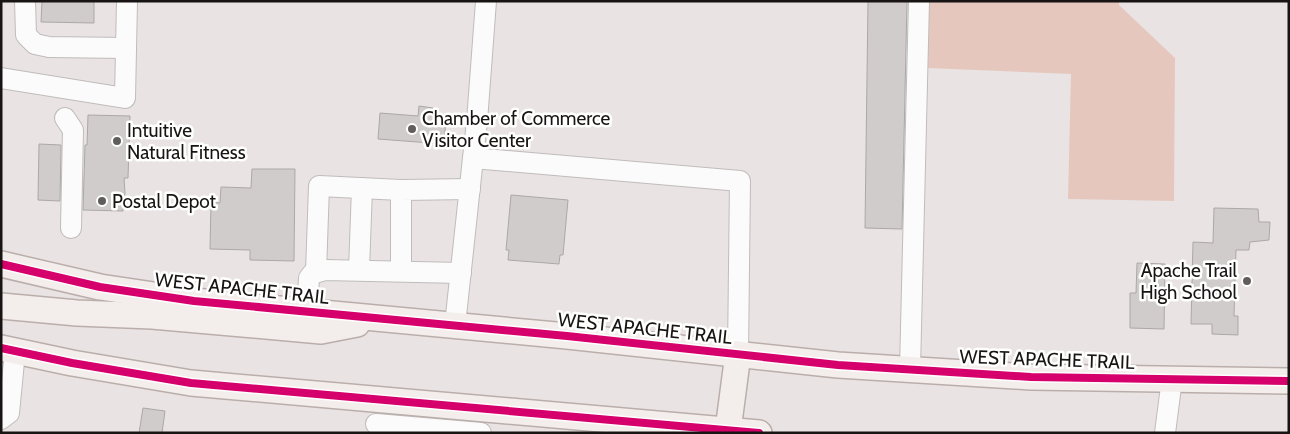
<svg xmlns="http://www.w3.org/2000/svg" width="1290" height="434" font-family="Cabin,sans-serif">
<rect width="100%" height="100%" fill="#e9e4e3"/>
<polygon fill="#e5c7be" points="929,1 1119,1 1119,5 1175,58 1174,201 1068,199 1071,74 928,68"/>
<g fill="#d0cccb" stroke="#aca8a7">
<polygon points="42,1 94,1 94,23 41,22"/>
<polygon points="868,1 907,1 902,229 865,228"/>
<polygon points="419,106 433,108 433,118 446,119 444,144 378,139 380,113 418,116"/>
<polygon points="88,115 130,116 128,178 124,178 125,193 123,211 83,210 85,145 87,145"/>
<polygon points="39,144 61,145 60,201 38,200"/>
<polygon points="252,169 295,169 294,261 250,260 250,250 210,249 211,202 220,203 221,187 251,188"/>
<polygon points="511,195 568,200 563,255 560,255 559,264 508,260 509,250 506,250"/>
<polygon points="1214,208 1258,209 1259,222 1270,222 1269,240 1250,242 1249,250 1236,250 1234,316 1238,316 1238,335 1212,334 1212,324 1191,324 1193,242 1213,243"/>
<polygon points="1137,263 1165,264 1164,329 1130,328 1130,293 1136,293"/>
<polygon points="143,408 165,411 162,433 139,433"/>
</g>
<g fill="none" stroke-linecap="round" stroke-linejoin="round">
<g stroke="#bfbcbb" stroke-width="22">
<g id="minor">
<polyline points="25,1 26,35 35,44 49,47 126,48"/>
<polyline points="1,78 125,98 127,1"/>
<polyline points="65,118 73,130 71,228"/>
<polyline points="473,158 740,181 738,354"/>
<polyline points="359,270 362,188"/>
<polyline points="401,271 401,190 470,189"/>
<polyline points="316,272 319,186 401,190"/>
<polyline points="307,312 309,278 312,274 325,270 461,273"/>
<polyline points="455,325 477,121 486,1"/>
<polyline points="910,369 919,1"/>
<polyline points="1,419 9,413 15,351"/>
<polyline points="376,424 481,433"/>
<polyline points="1165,433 1172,379"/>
</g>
</g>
<g stroke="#baaeaa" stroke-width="28">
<g id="major">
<polyline points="1,264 100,287 194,301 567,336 838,365 1031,377 1289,381"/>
<polyline points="1,306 77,313 152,316 321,331 357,324"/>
<polyline points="1,348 72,363 191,383 759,433"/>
<polyline points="728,430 738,354"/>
</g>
</g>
<use href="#minor" stroke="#fcfbfb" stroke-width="20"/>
<use href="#major" stroke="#f3edec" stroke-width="25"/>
<g stroke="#fff" stroke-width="11">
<g id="cycleway">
<polyline points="1,264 100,287 194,301 567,336 838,365 1031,377 1289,381"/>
<polyline points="1,348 72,363 191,383 759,433"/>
</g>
</g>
<use href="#cycleway" stroke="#d6006c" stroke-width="8"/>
</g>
<g fill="#605d5c" stroke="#fff" stroke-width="2">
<circle cx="412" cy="129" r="5"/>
<circle cx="117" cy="141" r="5"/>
<circle cx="102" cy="201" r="5"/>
<circle cx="1247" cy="281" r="5"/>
</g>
<g text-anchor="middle" stroke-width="5" stroke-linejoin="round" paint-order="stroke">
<g font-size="19" fill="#171413" stroke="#fff" text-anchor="start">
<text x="422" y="125">Chamber of Commerce<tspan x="422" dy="22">Visitor Center</tspan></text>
<text x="127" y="137">Intuitive<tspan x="127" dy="22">Natural Fitness</tspan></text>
<text x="112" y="208">Postal Depot</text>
<text x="1237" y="277" text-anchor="end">Apache Trail<tspan x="1237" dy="22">High School</tspan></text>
</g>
<g font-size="19" fill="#171413" stroke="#fff">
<text transform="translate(242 288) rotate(6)" y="7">WEST APACHE TRAIL</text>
<text transform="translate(645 328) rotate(6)" y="7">WEST APACHE TRAIL</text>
<text transform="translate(1047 359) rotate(2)" y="7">WEST APACHE TRAIL</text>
</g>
</g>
<rect width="1290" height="434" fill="none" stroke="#171413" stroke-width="5"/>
</svg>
